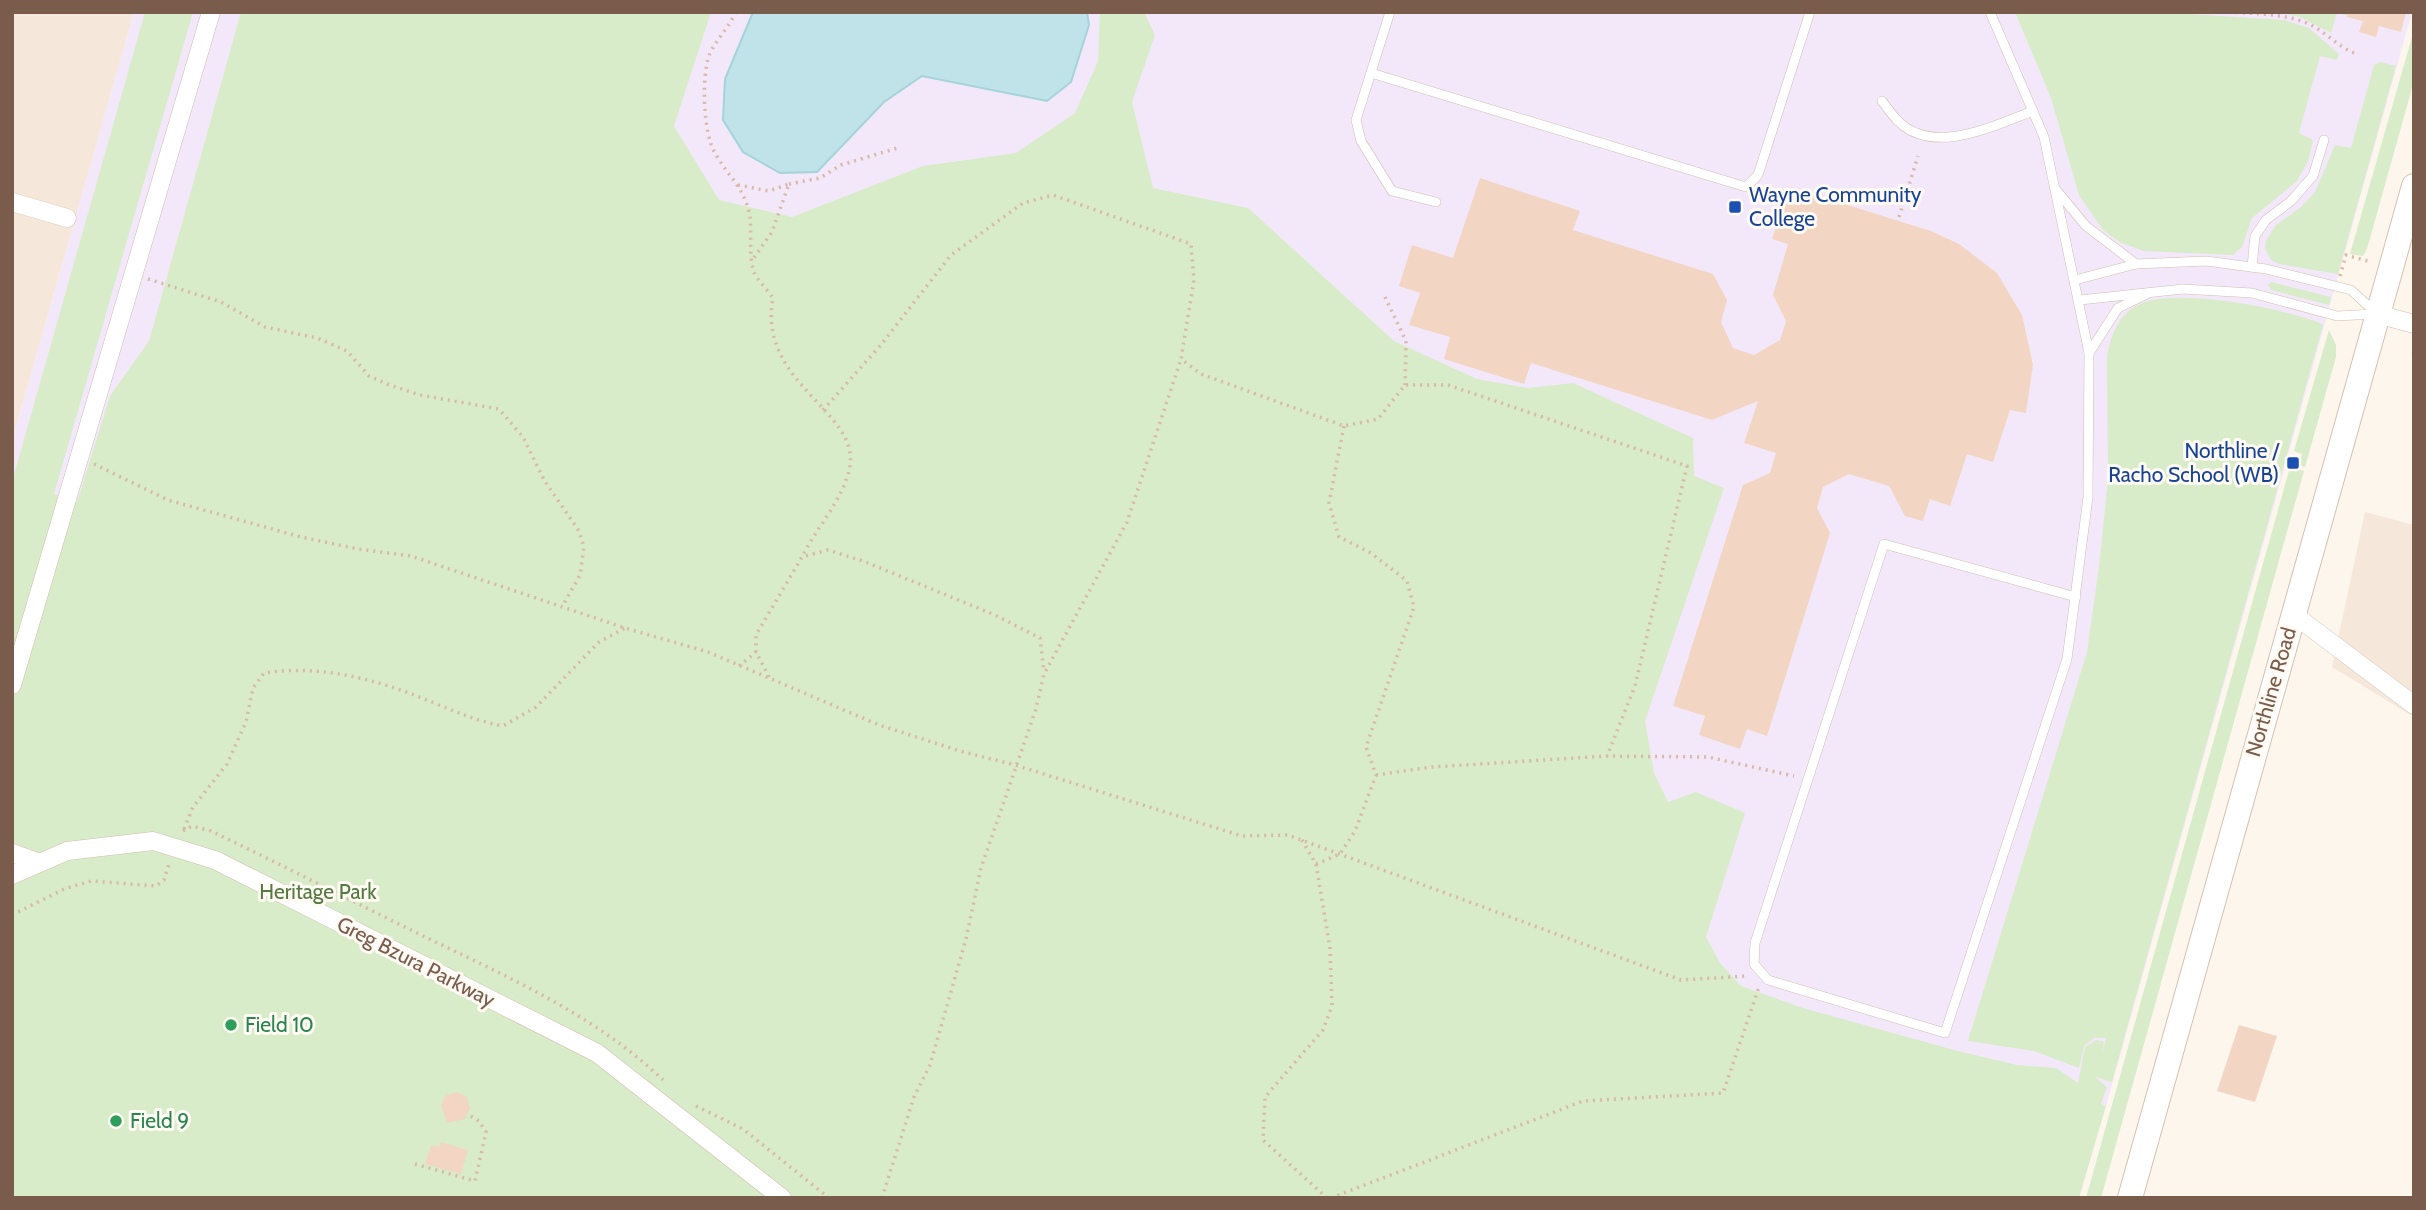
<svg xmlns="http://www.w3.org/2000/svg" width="2426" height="1210" font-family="Cabin,sans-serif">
<rect width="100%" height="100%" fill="#fdf6ec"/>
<g fill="#f5e8da">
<polygon points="12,12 134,12 12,441"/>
<polygon points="2365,512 2414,525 2414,717 2332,667"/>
</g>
<polygon fill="#f3e8fa" points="134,12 2412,12 2106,1106 12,482 12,441"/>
<g fill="#d8ecc9">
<path d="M 145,12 L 193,12 L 54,494 L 77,502 L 110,396 L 149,341 L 241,12 L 711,12 L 674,126 L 719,200 L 792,217 L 923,166 L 1016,153 L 1075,113 L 1098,61 L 1100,12 L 1144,12 L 1155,35 L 1132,102 L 1153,188 L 1248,208 L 1394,341 L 1477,379 L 1528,388 L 1573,383 L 1693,438 L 1694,476 L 1724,488 L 1645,721 L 1654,773 L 1668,802 L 1696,792 L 1745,813 L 1706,937 L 1720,963 L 1741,986 L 1803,1008 L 1954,1050 L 2017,1065 L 2056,1068 L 2078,1083 L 2085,1047 L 2096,1040 L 2104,1042 L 2102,1054 L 2106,1038 L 2094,1038 L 2084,1046 L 2079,1068 L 2034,1051 L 1968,1041 L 2087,652 L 2100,559 L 2108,478 L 2107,356 C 2111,335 2118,314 2140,304 C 2177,287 2283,308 2320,323 L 2323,325 L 2112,1082 L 2095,1077 L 2107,1087 L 2101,1104 L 2106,1106 L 2079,1198 L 12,1198 L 12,482 Z"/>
<polygon points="2015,12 2158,12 2284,20 2309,28 2339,54 2337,60 2320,56 2299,133 2313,140 2308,161 2297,181 2252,218 2242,247 2233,255 2144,251 2121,243 2103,230 2079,195 2051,98"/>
<polygon points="2277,12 2352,12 2351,16 2337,13 2331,33 2300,17"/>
<polygon points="2414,30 2414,81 2367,249 2363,256 2350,254"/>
<polygon points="2380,62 2396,66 2338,274 2279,264 2271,260 2265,249 2266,241 2275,226 2301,207 2315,192 2335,145 2351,148 2374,65"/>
<polygon points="2271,282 2331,297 2329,305 2271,290 2268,285"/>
<polygon points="2329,330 2336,345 2336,357 2305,467 2299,465 2302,454 2294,451"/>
<polygon points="2290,467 2304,471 2101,1198 2086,1198"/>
</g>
<polygon fill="#bfe3e8" stroke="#a5d3da" stroke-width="2" points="753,12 1087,12 1089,25 1071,82 1047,101 922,76 884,102 817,172 780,173 743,152 723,120 725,79"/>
<g fill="#f3d5c3">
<polygon points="2348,12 2406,12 2401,32 2379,26 2376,37 2359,32 2363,21 2347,17"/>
<polygon points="1480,178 1580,211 1573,230 1713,274 1727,300 1721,322 1733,348 1754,355 1780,340 1786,321 1773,295 1788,244 1772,239 1790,187 1931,231 1959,244 1997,273 2022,315 2033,365 2026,413 2010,410 1993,462 1967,454 1950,506 1930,499 1923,521 1905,516 1889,486 1849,474 1823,487 1817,508 1830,533 1767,736 1747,729 1740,749 1699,735 1705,716 1673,706 1743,485 1770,473 1776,453 1744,443 1758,401 1712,420 1531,363 1524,384 1444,359 1450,337 1409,325 1420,293 1399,286 1412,245 1453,258"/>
<polygon points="2239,1025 2277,1036 2255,1102 2217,1091"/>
<polygon points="457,1092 467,1097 470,1108 465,1119 447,1123 441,1105 446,1095"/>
<polygon points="441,1142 468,1150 461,1174 425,1164 431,1145 439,1147"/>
</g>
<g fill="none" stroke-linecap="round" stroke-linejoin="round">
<g stroke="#d1beb0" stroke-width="10">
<g id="lane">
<polyline points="1390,12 1356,120 1361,141 1392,191 1436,202"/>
<polyline points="1990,12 2044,137 2089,353 2088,497 2067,659 1945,1033 1768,980 1754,964 1755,943 1884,544 2076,597"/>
<polyline points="1371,73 1746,187 1758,175 1810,12"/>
<path d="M 1882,101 C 1887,108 1893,116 1899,122 C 1935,156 1995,125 2033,111"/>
<polyline points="2057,191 2086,226 2136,264"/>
<polyline points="2252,267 2255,236 2266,220 2291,201 2313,176 2324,140"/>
<polyline points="2075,280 2136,264 2206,261 2266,269 2351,290 2375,312"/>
<polyline points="2080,300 2183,289 2252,293 2337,316 2375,314"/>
<polyline points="2089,353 2118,308 2147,294"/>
</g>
</g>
<g stroke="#d1beb0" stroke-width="19">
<g id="street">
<polyline points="12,202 67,218"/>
<polyline points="2377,314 2414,324"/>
<polyline points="2293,614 2414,705"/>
<polyline points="12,685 211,12"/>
<polyline points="12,853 37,862"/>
<polyline points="12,875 67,851 153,841 215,860 597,1053 782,1198"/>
</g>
</g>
<g stroke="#d6c0b0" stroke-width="26">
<polyline id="secondary" points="2130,1198 2414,186"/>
</g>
<g stroke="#d9b8a5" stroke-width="3.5" stroke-dasharray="2 5" stroke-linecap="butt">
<path d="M 736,12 C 729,27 717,39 710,53 C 701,75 703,133 715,153 C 725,172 742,186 748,208 C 754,227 747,251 754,272 C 757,280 768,290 773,298 C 757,383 859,411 850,466 C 844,499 816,528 802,557"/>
<path d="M 2229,12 C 2255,14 2286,13 2311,25 C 2328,34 2339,48 2357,54"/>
<polyline points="789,184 820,178 841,165 901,147"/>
<polyline points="738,185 769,191 789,184 772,232 753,259"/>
<polyline points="1899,217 1918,156"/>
<polyline points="2340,276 2346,255 2371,262"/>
<polyline points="148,279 221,302 265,327 317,338 347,351 369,376 387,384 420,395 499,409 523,437 544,480 579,531 584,547 580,575 563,605"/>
<polyline points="1385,297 1406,341 1405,385"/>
<polyline points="2413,354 2414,352"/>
<polyline points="823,410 880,346 951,255 1023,203 1053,195 1191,244 1194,280 1181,359 1201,374 1344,426 1378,419 1405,385 1448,385 1687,466 1635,686 1607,756"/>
<polyline points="94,464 168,500 301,537 358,549 411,556 625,628 708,652 879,725 960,751 1015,765 1242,836 1288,835 1681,980 1748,976"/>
<polyline points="739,666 756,652"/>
<polyline points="769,677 756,652 756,635 802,557 828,550 863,561 995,615 1040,638 1044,672"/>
<polyline points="1376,775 1432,767 1607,756 1708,757 1794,776"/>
<path d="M 184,829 L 193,807 L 227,764 L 246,722 L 253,688 L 264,673 C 321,664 379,680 432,702 C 456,712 477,721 503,726 L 536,707 L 599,642 L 625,628"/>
<path d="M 183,831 L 192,826 L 211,831 C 280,864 348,899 417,933 C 503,975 593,1013 663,1080"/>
<polyline points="1302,840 1316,864 1330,948 1332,1006 1323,1030 1265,1097 1263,1140 1327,1198"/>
<polyline points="1316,864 1340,854 1355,831 1376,775 1366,747 1414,607 1407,581 1371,553 1339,537 1329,503 1344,426"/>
<polyline points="12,915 64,889 91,881 156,886 164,880 169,864"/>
<polyline points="696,1106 743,1129 829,1198"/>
<polyline points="415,1164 475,1181 486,1132 479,1121 467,1114"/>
<polyline points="882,1198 914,1097 930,1065 966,939 981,868 1036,709 1044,674 1127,522 1181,359"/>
<polyline points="1331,1198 1583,1101 1723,1093 1759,987"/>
</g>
<use href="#lane" stroke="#fff" stroke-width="9"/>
<use href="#street" stroke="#fff" stroke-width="18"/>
<use href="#secondary" stroke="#fff" stroke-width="24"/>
</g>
<g fill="#1a4fb4" stroke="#fffaf3" stroke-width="2.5">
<rect x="1728" y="200" width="14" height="14" rx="3.5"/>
<rect x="2286" y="456" width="14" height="14" rx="3.5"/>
</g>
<g fill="#2e9e5b" stroke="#fffaf3" stroke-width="2.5">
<circle cx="231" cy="1025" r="7"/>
<circle cx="116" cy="1121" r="7"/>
</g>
<g text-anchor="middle" stroke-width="6" stroke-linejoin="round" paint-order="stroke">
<g font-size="21" fill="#164399" stroke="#fffaf3" text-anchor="start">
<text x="1749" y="202">Wayne Community<tspan x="1749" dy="24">College</tspan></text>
<text x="2279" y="458" text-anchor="end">Northline /<tspan x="2279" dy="24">Racho School (WB)</tspan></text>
</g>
<g font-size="21" fill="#7a5c4d" stroke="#fffaf3">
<text transform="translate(2271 692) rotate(-74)" y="7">Northline Road</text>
<text transform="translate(416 962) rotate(27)" y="7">Greg Bzura Parkway</text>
</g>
<g font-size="21" fill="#537a41" stroke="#fffaf3">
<text x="318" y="899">Heritage Park</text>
</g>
<g font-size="21" fill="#27864d" stroke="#fffaf3" text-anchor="start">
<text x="245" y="1032">Field 10</text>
<text x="130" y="1128">Field 9</text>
</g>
</g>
<rect width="2426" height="1210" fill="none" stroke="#7a5c4d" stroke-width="28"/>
</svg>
